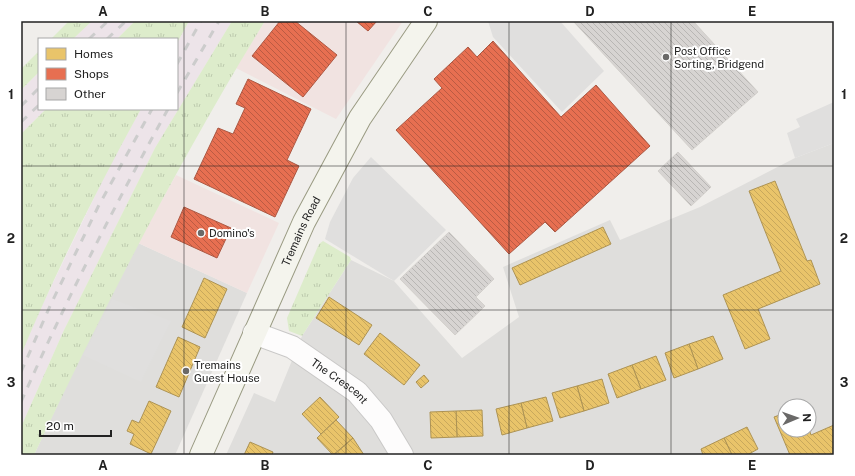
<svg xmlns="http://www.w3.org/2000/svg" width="855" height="476" font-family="'Public Sans',sans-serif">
<defs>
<pattern id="grass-tufts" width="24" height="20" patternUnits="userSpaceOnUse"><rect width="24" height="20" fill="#ddeccb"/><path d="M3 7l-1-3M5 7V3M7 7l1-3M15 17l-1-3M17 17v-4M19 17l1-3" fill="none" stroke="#bdcaae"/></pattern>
<pattern id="homes-back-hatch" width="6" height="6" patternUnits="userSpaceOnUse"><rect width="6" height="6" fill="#e9c46a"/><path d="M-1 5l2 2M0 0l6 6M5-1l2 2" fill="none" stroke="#c8a85c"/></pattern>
<pattern id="shops-back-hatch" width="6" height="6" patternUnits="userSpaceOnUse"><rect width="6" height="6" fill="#e76f51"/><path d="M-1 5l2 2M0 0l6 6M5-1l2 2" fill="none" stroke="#bb5b43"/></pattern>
<pattern id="building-back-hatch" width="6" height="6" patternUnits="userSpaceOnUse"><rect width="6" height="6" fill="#d7d4d2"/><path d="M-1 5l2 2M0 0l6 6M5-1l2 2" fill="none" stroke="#b8b6b4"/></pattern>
</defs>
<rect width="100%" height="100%" fill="#f0eeeb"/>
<g fill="#dfdedc" fill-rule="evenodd">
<path d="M 834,143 L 834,455 L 226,455 L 254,393 L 275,402 L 302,336 L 351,260 L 394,281 L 462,358 L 519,317 L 503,267 L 610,220 L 620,240 L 700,207 L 795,158 ZM 785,406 L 809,406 L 809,430 L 785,430 Z"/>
<polygon points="138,243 247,293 175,455 34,455 79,359"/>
</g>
<g fill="#f1e3e1">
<polygon points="265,21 403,21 336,119 236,68"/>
<polygon points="176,175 279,223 247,293 138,243"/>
</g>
<g fill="#ede4e9">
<polygon points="92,21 135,21 117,39 73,39"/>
<polygon points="189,21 232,21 155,148 64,330 21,427 21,355 37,316 110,165 141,109 177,109 177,43"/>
<polygon points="39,72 39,109 46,109 21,134 21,90"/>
</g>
<g fill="url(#grass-tufts)">
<polygon points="69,21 92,21 73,39 51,39"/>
<polygon points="135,21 189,21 177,43 177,39 117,39"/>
<path d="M 232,21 L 265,21 C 179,161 104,307 34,455 L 21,455 L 21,427 L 64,330 L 155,148 Z"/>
<polygon points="39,51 39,72 21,90 21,69"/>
<path d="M 46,109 L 141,109 C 97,189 56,271 21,355 L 21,134 Z"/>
<polygon points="323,241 350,257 351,260 302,336 289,331 287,318 319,244"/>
</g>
<g fill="#e0dfde">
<polygon points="488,21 560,21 604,71 562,112 493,37"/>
<polygon points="834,102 834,143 795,158 787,133 800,127 796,119"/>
<polygon points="371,157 446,230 394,281 325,239 330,222 353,178"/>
<polygon points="112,299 171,321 141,382 83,355"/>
</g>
<g fill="url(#homes-back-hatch)" stroke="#ad9354">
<polygon points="775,181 807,261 811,260 820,284 758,309 770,339 745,349 723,295 781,271 749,191"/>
<polygon points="603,227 611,244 520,285 512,268"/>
<polygon points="204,278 227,289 205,338 182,327"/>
<polygon points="329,297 372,325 359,345 316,318"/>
<polygon points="380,333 420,365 404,385 364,354"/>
<polygon points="713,336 723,359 698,369 689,344"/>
<polygon points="178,337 200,347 179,397 156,387"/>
<polygon points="689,344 698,369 674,378 665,353"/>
<polygon points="656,356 666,380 641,389 632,365"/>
<polygon points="632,365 641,389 617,398 608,374"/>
<polygon points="424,375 429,381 421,388 416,382"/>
<polygon points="602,379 609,403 584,411 577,386"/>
<polygon points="577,386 584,411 560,418 552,393"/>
<polygon points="320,397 339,417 321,434 302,414"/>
<polygon points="546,397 553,421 527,428 521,403"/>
<polygon points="149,401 171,411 151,454 130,444 134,434 127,431 132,420 139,423"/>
<polygon points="521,403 527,428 502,435 496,409"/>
<polygon points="482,410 483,436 457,437 456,411"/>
<polygon points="456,411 457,437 431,438 430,412"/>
<polygon points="785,413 785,430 809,429 811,435 834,425 834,455 790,455 774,417"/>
<polygon points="336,420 353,438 333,455 317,438"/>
<polygon points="747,427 758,449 747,455 732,455 724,438"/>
<polygon points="353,438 364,455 334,455"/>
<polygon points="724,438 732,455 703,455 701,449"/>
<polygon points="250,442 273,452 272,455 244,455"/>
</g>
<g fill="url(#shops-back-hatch)" stroke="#ac5843">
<polygon points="280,21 295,21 337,55 303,97 252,56"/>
<polygon points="356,21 377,21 368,31"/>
<polygon points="493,41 561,117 596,85 650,146 555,232 545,222 509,254 396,130 442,88 434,79 468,47 477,57"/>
<polygon points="248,79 311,109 287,160 299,166 275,217 194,179 218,128 233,134 245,108 236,104"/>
<polygon points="184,207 231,228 217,258 171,237"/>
</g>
<g fill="url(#building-back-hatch)" stroke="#d3d0cc">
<polygon points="573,21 693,21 758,92 692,150"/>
<polygon points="678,152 711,187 691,206 658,171"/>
<polygon points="449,232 494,279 476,297 485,306 455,335 400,279"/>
</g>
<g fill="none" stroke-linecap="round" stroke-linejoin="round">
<g stroke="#c9c8c7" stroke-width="24">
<g id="minor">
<path id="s1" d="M 254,333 L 292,347 L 357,392 L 381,420 L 402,455"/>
</g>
</g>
<g stroke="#999a82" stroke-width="24">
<g id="secondary">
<path id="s2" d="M 201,455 L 304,222 L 360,118 L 426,21"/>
</g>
</g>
<use href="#minor" stroke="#fdfcfc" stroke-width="22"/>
<use href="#secondary" stroke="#f4f4ed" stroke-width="22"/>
<g stroke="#ccc" stroke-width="3" stroke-dasharray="8 8" stroke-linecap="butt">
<polyline points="89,39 108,21"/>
<polyline points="107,39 126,21"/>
<polyline points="177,64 201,21"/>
<polyline points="177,93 219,21"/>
<polyline points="21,106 39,88"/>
<polyline points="21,122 39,105"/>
<polyline points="21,372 50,306 98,207 152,109"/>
<path d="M 21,402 C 65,302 115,205 168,109"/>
</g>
</g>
<path fill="none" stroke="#222" stroke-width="1" stroke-opacity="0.55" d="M 184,21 L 184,455M 346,21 L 346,455M 509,21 L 509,455M 671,21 L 671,455M 21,166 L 834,166M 21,310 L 834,310"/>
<g fill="#6a6968" stroke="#fff" stroke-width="1.5">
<circle cx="666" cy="57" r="4"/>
<circle cx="201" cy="233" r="4"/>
<circle cx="186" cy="371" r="4"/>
</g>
<g text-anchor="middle" stroke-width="4" stroke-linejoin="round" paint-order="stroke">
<g font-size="11" fill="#222" stroke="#fff" text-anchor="start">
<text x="674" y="55">Post Office<tspan x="674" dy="13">Sorting, Bridgend</tspan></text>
<text x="209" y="237">Domino's</text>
<text x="194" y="369">Tremains<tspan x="194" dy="13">Guest House</tspan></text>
</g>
<g font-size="11" fill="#222" stroke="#fff">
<text dy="4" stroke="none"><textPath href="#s2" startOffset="245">Tremains Road</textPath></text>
<text dy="4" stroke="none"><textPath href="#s1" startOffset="99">The Crescent</textPath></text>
</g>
</g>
<rect width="855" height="476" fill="none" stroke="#ffffff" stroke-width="44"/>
<rect x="38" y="38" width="140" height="72" fill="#ffffff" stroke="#a7a7a7"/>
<rect x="46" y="48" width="20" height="12" fill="#e9c46a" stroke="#a7a7a7"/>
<text x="74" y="58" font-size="12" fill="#222222">Homes</text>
<rect x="46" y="68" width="20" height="12" fill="#e76f51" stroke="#a7a7a7"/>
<text x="74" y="78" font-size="12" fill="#222222">Shops</text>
<rect x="46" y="88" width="20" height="12" fill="#d7d4d2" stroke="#a7a7a7"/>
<text x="74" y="98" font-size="12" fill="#222222">Other</text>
<g transform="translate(797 418) rotate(88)"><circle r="19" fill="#ffffff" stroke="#a7a7a7"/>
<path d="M0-3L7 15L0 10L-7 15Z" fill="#6a6968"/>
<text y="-6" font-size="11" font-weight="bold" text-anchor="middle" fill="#222222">N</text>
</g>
<path d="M40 430v6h71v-6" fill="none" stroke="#222222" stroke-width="2"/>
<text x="46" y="430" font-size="12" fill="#222222" stroke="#ffffff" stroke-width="3" paint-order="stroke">20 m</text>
<rect x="22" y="22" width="811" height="432" fill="none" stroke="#222" stroke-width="1.5"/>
<g font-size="13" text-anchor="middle" font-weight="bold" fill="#222">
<text x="103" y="16">A</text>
<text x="265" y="16">B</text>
<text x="428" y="16">C</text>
<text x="590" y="16">D</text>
<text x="752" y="16">E</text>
<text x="11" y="99">1</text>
<text x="844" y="99">1</text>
<text x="11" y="243">2</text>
<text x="844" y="243">2</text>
<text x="11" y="387">3</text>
<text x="844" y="387">3</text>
<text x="103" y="470">A</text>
<text x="265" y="470">B</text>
<text x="428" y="470">C</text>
<text x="590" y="470">D</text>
<text x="752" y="470">E</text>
</g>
</svg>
